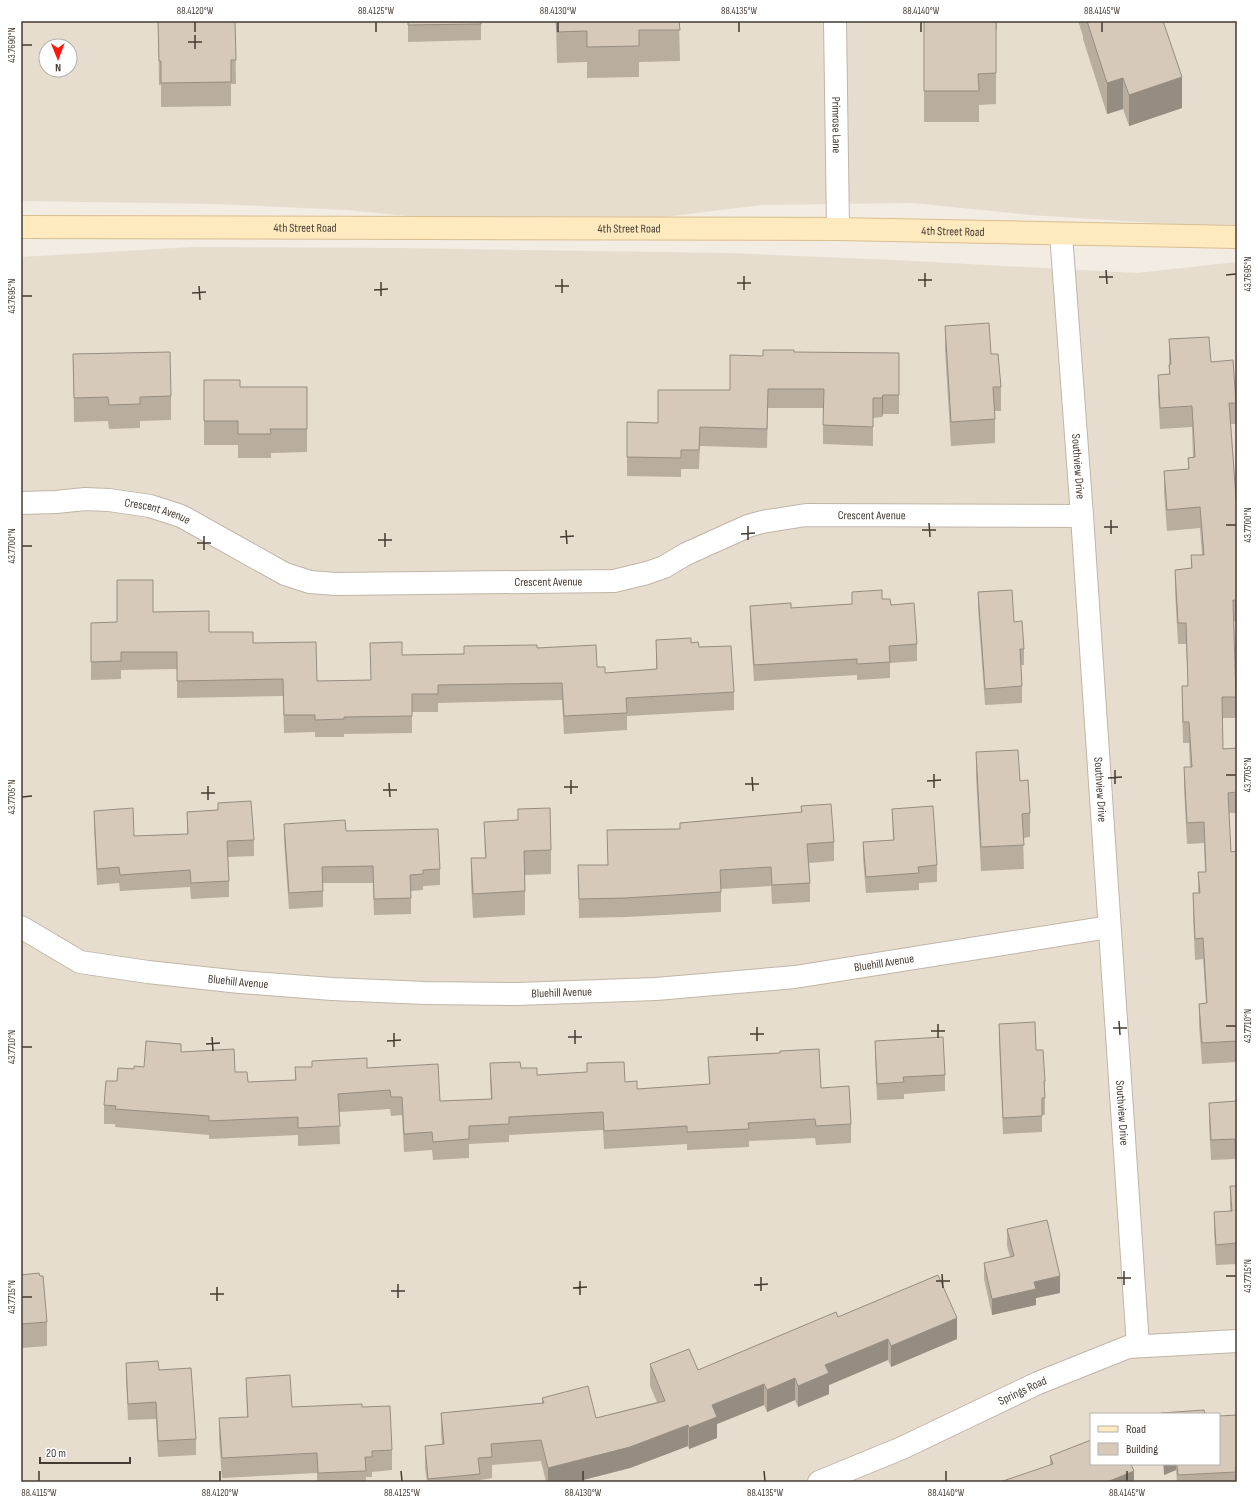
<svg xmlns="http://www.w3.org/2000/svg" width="1258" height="1503" font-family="'Sofia Sans Condensed',sans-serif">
<rect width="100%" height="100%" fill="#f2ece2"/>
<g fill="#e6ddcf" fill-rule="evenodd">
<path d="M 21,21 L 1237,21 L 1237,226 L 1187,225 L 1030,215 L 913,203 L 762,205 L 648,219 L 438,219 L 347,210 L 215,204 L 21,201 ZM 46,46 L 70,46 L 70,70 L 46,70 Z"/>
<path d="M 192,247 L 397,248 L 729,253 L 894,260 L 1137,273 L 1237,262 L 1237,1482 L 21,1482 L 21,257 ZM 1091,1414 L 1219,1414 L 1219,1464 L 1091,1464 Z"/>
</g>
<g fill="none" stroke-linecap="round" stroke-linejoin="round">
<g stroke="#c1b5a7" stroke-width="24">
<g id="street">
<path id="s1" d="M 835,21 L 838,229"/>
<path id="s2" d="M 1061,234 L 1082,516 L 1138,1346"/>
<path id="s3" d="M 21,503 L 56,502 L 85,499 L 109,500 L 150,506 L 181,516 L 285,574 L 310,582 L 336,584 L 614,581 L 647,573 L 664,567 L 686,554 L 748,526 L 762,522 L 806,515 L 1082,516"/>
<path id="s4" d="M 21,927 L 80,962 L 148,972 L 240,982 L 332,989 L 425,993 L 518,994 L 656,989 L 795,977 L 1109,927"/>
<path id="s5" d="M 819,1482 L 902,1448 L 1038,1383 L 1128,1347 L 1237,1341"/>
</g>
</g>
<g stroke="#d9be90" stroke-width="24">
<g id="secondary">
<path id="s6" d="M 21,227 L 838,229 L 1237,237"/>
</g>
</g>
<use href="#street" stroke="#fff" stroke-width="22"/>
<use href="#secondary" stroke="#ffe9bf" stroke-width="22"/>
</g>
<g fill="#b9ada0">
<polygon points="158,21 235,21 236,84 231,84 231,106 161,107 161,85 159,85"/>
<polygon points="408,21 481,21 481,40 408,42"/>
<polygon points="556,21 679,21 680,61 639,62 639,77 587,78 587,62 557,63"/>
<polygon points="924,21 997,21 997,30 996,30 996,104 979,105 979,122 924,122"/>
<polygon points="1078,21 1163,21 1182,108 1129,126 1123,109 1107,114 1083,39 1083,36"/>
<polygon points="945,326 1001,387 1001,411 995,411 995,443 951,446 945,350"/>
<polygon points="1169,339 1211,362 1236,403 1236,424 1231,424 1237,511 1237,621 1234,621 1236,697 1236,718 1222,718 1223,749 1237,748 1237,813 1229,813 1231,852 1237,851 1237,1062 1202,1064 1199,1025 1199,1004 1206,1003 1203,959 1195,960 1193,914 1193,893 1198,893 1198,872 1205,872 1204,843 1187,844 1184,788 1184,767 1190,767 1189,743 1183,743 1182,707 1182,686 1188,686 1186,644 1178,644 1175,591 1175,570 1191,568 1191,555 1202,555 1200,528 1167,531 1164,492 1164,471 1188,469 1188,458 1193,457 1192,427 1160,429 1158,396 1158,375 1169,374"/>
<polygon points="794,352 899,353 899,414 883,414 882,417 873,418 873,446 823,444 823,408 768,408 767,448 700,446 699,469 681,469 681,477 627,476 627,422 658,423 730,390 763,356"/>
<polygon points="73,354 171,396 171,420 140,421 140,428 109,429 108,421 74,422"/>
<polygon points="204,380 240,387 307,387 307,452 271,453 271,458 238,458 238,445 204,445"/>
<polygon points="117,580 153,612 209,632 253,643 317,681 371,680 402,655 464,654 537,648 597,667 605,673 656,670 656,640 691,643 699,647 734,692 734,710 627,716 627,730 564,734 562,700 438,703 438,712 412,712 412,733 344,734 344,737 315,737 315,732 284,733 283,696 177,698 177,669 121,670 121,679 91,680 91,623 117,623"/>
<polygon points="852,592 882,599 891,605 917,644 917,661 890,663 890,678 857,680 857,675 754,681 750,622 750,606 791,608 852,604"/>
<polygon points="978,592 1014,622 1024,649 1024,665 1021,665 1022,686 1022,703 985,705 978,609"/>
<polygon points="976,752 1020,781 1030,813 1030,837 1023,838 1024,869 981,871 976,776"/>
<polygon points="218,803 254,840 254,856 228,857 229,881 229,897 191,899 190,887 120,891 119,883 97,885 94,827 94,811 134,836 187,834 187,812 218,810"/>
<polygon points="801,806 834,842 834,861 809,863 810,883 810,902 772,904 771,886 721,889 721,912 626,917 579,918 578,865 608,865 607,830 680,829 680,823 801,812"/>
<polygon points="892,809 937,865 937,882 919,883 919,890 866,893 863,858 863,842 893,840"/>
<polygon points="484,822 551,850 551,874 525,875 525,915 473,918 471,882 471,858 485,858"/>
<polygon points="284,824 346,831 440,869 440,885 423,886 423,890 411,891 411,914 374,915 373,883 323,883 323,907 289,909 284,841"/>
<polygon points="999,1024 1036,1050 1045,1081 1045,1115 1042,1115 1042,1132 1003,1134 999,1040"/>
<polygon points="875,1041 945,1075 945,1091 904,1094 904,1099 877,1100 875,1057"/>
<polygon points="181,1052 235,1072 248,1082 295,1080 295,1067 312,1067 312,1061 367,1068 440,1101 491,1099 490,1082 490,1063 521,1068 537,1075 587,1072 587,1063 637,1089 709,1084 708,1057 821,1088 851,1124 851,1143 816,1145 815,1138 749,1141 749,1147 687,1150 687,1144 604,1149 603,1130 509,1135 509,1142 469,1144 469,1158 433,1160 432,1150 404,1152 402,1115 391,1116 390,1109 339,1112 340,1144 298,1146 298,1135 209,1139 209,1135 115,1127 115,1124 104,1124 104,1105 117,1081 134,1069 144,1067"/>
<polygon points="1237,1101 1237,1264 1216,1265 1214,1232 1214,1212 1230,1211 1230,1186 1237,1186 1235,1159 1211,1160 1209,1123 1209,1103"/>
<polygon points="1007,1229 1060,1293 1036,1298 1036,1305 992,1315 984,1279 984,1263 1010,1257 1007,1246"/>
<polygon points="21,1275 47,1322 47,1346 21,1348"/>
<polygon points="838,1317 957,1339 891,1367 888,1360 829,1385 829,1394 798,1407 795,1400 767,1412 764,1405 717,1424 717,1438 689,1449 688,1446 630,1468 575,1482 546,1482 541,1461 492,1465 492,1478 480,1480 480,1482 427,1482 425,1468 425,1446 442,1445 441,1434 441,1413 542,1403 542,1398 596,1418 657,1402 650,1386 650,1364 698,1370"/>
<polygon points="126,1363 159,1370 196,1439 196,1455 158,1457 156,1419 128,1420 126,1379"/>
<polygon points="246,1378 292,1407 362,1407 392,1450 392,1470 372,1472 372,1477 366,1477 366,1482 317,1482 317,1473 222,1478 219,1439 219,1418 247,1417"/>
<polygon points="1237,1415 1237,1482 1177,1482 1176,1470 1164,1475 1163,1464 1219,1464"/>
<polygon points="1050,1456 1134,1482 1050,1465"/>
</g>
<g fill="#968d82">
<polygon points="1182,77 1182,108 1129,126 1129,95"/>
<polygon points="1123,78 1123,109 1107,114 1107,83"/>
<polygon points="883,395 883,414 882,417 882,398"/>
<polygon points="1060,1276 1060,1293 1036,1298 1036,1305 992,1315 992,1299 1034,1282"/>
<polygon points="957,1318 957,1339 891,1367 891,1346"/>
<polygon points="888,1339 888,1360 829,1385 829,1394 798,1407 798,1386 825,1365"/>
<polygon points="795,1378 795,1400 767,1412 767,1390"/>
<polygon points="764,1384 764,1405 717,1424 717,1438 689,1449 689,1428 712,1405"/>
<polygon points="688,1425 688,1446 630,1468 575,1482 548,1482 548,1468"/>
<polygon points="1164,1464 1176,1464 1176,1470 1164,1475"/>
<polygon points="1134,1471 1134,1482 1107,1482"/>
</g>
<g fill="#d7c9ba" stroke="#968d82">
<polygon points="158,21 235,21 236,60 231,60 231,82 161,83 161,61 159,61"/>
<polygon points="408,21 481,21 481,24 408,25"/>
<polygon points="556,21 679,21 680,30 639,30 639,46 587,47 587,31 557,32"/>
<polygon points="924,21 996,21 996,73 978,74 979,91 924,91"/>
<polygon points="1087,21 1163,21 1182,77 1129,95 1123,78 1107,83"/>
<polygon points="989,323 991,354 998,354 1001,387 993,387 995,419 951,422 945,326"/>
<polygon points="1209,337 1211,362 1233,360 1236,403 1229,403 1237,511 1237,600 1233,600 1236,697 1222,697 1223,749 1237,748 1237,792 1228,793 1231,852 1237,851 1237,1041 1202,1043 1199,1004 1207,1003 1203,938 1195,939 1193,893 1200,893 1198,872 1206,872 1204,822 1187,823 1184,767 1192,767 1189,722 1183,722 1182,686 1188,686 1186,623 1178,623 1175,570 1192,568 1191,555 1204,555 1200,507 1167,510 1164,471 1189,469 1188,458 1195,457 1192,406 1160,408 1158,375 1170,374 1169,365 1171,364 1169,339"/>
<polygon points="763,350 794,350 794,352 899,353 899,395 883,395 882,398 873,398 873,427 823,425 824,389 768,389 767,429 700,427 699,450 681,450 681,458 627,457 627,422 658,423 658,390 730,390 730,355 763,356"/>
<polygon points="170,352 171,396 140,397 140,404 109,405 108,397 74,398 73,354"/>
<polygon points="204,380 240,380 240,387 307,387 307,429 270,429 271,434 238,434 238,421 204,421"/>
<polygon points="117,580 153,580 153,612 209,611 209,632 253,632 253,643 316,642 317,681 371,680 370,643 402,642 402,655 464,654 464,646 537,645 537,648 596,645 597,667 605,667 605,673 657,669 656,640 691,638 691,643 698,642 699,647 731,646 734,692 626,698 627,713 564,716 562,683 438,685 438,694 412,694 412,716 344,717 344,719 315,720 315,715 284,715 283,679 177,681 177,652 121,652 121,661 91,662 91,623 117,622"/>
<polygon points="882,590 882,599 890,599 891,605 914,603 917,644 889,646 890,662 857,664 857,659 754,665 750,606 791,603 791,608 852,604 852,592"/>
<polygon points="1012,590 1014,622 1022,621 1024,649 1020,649 1022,686 985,689 978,592"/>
<polygon points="1018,750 1020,781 1028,780 1030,813 1022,814 1024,845 981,847 976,752"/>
<polygon points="251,801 254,840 227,841 229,881 191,883 190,870 120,875 119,867 97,869 94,811 133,808 134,836 188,834 187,812 218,810 218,803"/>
<polygon points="831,804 834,842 807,844 810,883 772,885 771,867 720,870 721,892 626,898 579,899 578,865 608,865 607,830 680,829 680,823 802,812 801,806"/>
<polygon points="933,806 937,865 918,867 919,873 866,877 863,842 894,840 892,809"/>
<polygon points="550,808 551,850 524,851 525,891 473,894 471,858 486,858 484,822 518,820 518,809"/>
<polygon points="345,820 346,831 438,829 440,869 423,870 423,874 410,875 411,898 374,899 373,866 322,867 323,891 289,893 284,824"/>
<polygon points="1035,1022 1036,1050 1043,1050 1045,1081 1044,1081 1045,1098 1042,1098 1042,1116 1003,1118 999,1024"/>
<polygon points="943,1037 945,1075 903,1077 904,1082 877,1084 875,1041"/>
<polygon points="146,1041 181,1044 181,1052 234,1049 235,1072 247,1072 248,1082 296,1080 295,1067 312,1067 312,1061 367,1058 367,1068 438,1064 440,1101 492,1099 490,1063 520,1062 521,1068 537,1068 537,1075 587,1072 587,1063 624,1062 625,1082 637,1081 637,1089 710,1084 708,1057 780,1053 780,1051 819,1049 821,1088 849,1086 851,1124 816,1126 815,1119 748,1123 749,1129 687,1132 687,1126 604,1131 603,1112 509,1117 509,1124 469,1126 469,1139 433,1142 432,1132 404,1134 402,1097 391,1097 390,1090 338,1094 340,1126 298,1128 298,1117 209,1121 209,1116 115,1109 116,1106 104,1105 106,1081 117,1081 118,1068 134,1069 134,1066 144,1067"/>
<polygon points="1237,1101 1237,1169 1235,1139 1211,1140 1209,1103"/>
<polygon points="1230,1186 1237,1186 1237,1243 1216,1245 1214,1212 1232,1211"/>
<polygon points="1047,1220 1060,1276 1034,1282 1036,1289 992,1299 984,1263 1014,1256 1007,1229"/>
<polygon points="39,1273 40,1276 43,1276 47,1322 21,1324 21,1275"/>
<polygon points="938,1275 957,1318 891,1346 888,1339 825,1365 829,1373 798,1386 795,1378 767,1390 764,1384 712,1405 717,1417 689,1428 688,1425 630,1447 548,1468 541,1440 491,1444 492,1457 478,1458 480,1474 428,1479 425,1446 444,1444 441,1413 544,1403 542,1398 588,1386 596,1418 665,1401 650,1364 689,1349 698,1370 836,1312 838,1317"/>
<polygon points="158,1361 159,1370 191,1368 196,1439 158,1441 156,1402 128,1404 126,1363"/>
<polygon points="290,1375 292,1407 362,1404 362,1407 390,1406 392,1450 372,1451 372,1457 365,1457 366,1471 318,1473 317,1453 222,1458 219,1418 248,1417 246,1378"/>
<polygon points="1204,1410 1205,1414 1161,1414 1161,1413"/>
<polygon points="1237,1415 1237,1467 1236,1467 1236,1472 1178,1475 1177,1464 1219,1464 1219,1416"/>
<polygon points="1091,1440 1091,1464 1131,1464 1134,1471 1107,1482 1000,1482 1053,1464 1050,1456"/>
</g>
<path fill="none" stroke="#443b32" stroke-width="1.5" d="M 195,22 L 195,32M 376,22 L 376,32M 558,22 L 558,32M 739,22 L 739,32M 921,22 L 921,32M 1102,22 L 1102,32M 195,35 L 195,49M 188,42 L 202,42M 22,45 L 32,45M 1106,270 L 1107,284M 925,273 L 925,287M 1226,275 L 1236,274M 744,276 L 744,290M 1099,277 L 1113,277M 562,279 L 562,293M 918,280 L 932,280M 381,282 L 381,296M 737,283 L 751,283M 199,286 L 200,300M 555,286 L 569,286M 374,290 L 388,289M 192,293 L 206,292M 22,296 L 32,296M 1111,520 L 1111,534M 929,523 L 930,537M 1226,525 L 1236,525M 748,526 L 748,540M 1104,527 L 1118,527M 566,530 L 567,544M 922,530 L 936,530M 385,533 L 385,547M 741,534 L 755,533M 204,536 L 204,550M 560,537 L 574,536M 378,540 L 392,540M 197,543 L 211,543M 22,546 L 32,546M 1115,770 L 1115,784M 934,774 L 934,788M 1226,775 L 1236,775M 752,777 L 753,791M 1108,778 L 1122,777M 571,780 L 571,794M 927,781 L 941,780M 389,783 L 390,797M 745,784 L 759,784M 208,786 L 208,800M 564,787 L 578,787M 383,790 L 397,790M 201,793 L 215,793M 22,797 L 32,796M 1119,1021 L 1120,1035M 938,1024 L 938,1038M 1226,1026 L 1236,1026M 757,1027 L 757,1041M 1113,1028 L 1127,1028M 575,1030 L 575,1044M 931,1031 L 945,1031M 394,1033 L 394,1047M 750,1034 L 764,1034M 212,1037 L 213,1051M 568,1037 L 582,1037M 387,1041 L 401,1040M 206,1044 L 220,1043M 22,1047 L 32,1047M 1124,1271 L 1124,1285M 942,1274 L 943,1288M 1226,1276 L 1236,1276M 761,1277 L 761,1291M 1117,1278 L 1131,1278M 580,1281 L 580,1295M 936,1281 L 950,1281M 398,1284 L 398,1298M 754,1285 L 768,1284M 217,1287 L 217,1301M 573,1288 L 587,1287M 391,1291 L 405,1291M 210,1294 L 224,1294M 22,1297 L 32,1297M 39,1471 L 39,1481M 220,1471 L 220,1481M 401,1471 L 402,1481M 583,1471 L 583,1481M 764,1471 L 765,1481M 946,1471 L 946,1481M 1127,1471 L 1127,1481"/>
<g text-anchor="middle" stroke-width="3" stroke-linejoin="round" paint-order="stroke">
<g font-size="12" fill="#443b32" stroke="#fff">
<text dy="4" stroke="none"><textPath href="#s1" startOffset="104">Primrose Lane</textPath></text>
<text dy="4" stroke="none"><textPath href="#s6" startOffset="284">4th Street Road</textPath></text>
<text dy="4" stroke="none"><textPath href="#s6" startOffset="608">4th Street Road</textPath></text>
<text dy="4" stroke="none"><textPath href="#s6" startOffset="932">4th Street Road</textPath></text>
<text dy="4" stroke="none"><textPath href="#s2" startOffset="233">Southview Drive</textPath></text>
<text dy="4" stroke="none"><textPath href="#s3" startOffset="138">Crescent Avenue</textPath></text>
<text dy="4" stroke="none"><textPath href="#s3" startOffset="882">Crescent Avenue</textPath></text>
<text dy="4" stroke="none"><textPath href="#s3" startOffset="546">Crescent Avenue</textPath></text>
<text dy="4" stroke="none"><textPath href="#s2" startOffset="557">Southview Drive</textPath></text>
<text dy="4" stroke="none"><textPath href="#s4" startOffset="876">Bluehill Avenue</textPath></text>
<text dy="4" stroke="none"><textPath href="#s4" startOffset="228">Bluehill Avenue</textPath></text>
<text dy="4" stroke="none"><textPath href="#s4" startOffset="552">Bluehill Avenue</textPath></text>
<text dy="4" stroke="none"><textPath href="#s2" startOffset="881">Southview Drive</textPath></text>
<text dy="4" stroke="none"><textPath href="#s5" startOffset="223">Springs Road</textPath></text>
</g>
</g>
<rect width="1258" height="1503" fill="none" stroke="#ffffff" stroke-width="44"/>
<rect x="1090" y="1413" width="130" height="52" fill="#ffffff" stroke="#b4b1ad"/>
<rect x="1098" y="1426" width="20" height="6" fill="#ffe9bf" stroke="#b4b1ad"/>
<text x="1126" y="1433" font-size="12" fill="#443b32">Road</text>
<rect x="1098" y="1443" width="20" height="12" fill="#d7c9ba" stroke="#b4b1ad"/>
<text x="1126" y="1453" font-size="12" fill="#443b32">Building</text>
<g transform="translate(58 58) rotate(179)"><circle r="19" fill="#ffffff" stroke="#b4b1ad"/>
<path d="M0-3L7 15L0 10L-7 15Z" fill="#ff170c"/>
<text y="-6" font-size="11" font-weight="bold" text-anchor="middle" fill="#443b32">N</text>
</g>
<path d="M40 1457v6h90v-6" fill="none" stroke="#443b32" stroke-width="2"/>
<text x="46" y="1457" font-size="12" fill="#443b32" stroke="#ffffff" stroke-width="3" paint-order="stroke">20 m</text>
<rect x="22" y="22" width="1214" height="1459" fill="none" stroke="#443b32" stroke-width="1.5"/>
<g font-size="10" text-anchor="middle" fill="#443b32">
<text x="195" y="14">88.4120°W</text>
<text x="376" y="14">88.4125°W</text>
<text x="558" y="14">88.4130°W</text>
<text x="739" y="14">88.4135°W</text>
<text x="921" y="14">88.4140°W</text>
<text x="1102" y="14">88.4145°W</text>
<text transform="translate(11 45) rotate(-90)" y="4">43.7690°N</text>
<text transform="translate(1247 274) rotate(-90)" y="4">43.7695°N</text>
<text transform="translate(11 296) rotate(-90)" y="4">43.7695°N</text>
<text transform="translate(1247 525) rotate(-90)" y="4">43.7700°N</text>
<text transform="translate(11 546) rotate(-90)" y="4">43.7700°N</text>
<text transform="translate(1247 775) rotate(-90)" y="4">43.7705°N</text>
<text transform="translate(11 797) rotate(-90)" y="4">43.7705°N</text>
<text transform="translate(1247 1026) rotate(-90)" y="4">43.7710°N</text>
<text transform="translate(11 1047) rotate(-90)" y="4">43.7710°N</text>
<text transform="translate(1247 1276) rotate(-90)" y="4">43.7715°N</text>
<text transform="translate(11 1297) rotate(-90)" y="4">43.7715°N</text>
<text x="39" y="1496">88.4115°W</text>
<text x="220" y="1496">88.4120°W</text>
<text x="402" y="1496">88.4125°W</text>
<text x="583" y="1496">88.4130°W</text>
<text x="765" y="1496">88.4135°W</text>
<text x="946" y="1496">88.4140°W</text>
<text x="1127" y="1496">88.4145°W</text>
</g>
</svg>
